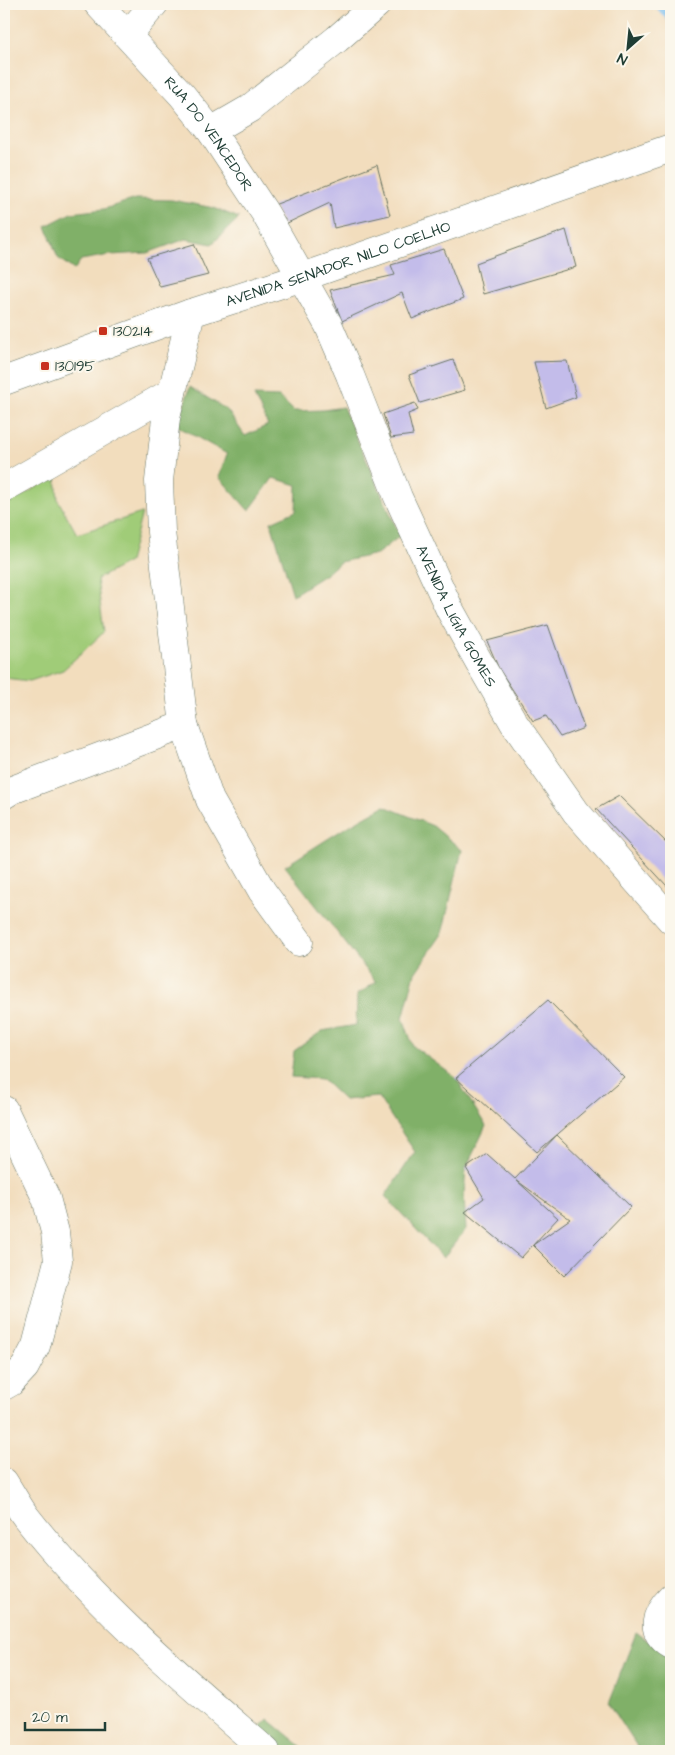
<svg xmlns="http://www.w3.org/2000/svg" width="675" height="1755" font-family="'Architects Daughter',sans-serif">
<rect width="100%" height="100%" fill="#fbf7ec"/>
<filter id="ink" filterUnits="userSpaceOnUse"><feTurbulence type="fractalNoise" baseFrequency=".02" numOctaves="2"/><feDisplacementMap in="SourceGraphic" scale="10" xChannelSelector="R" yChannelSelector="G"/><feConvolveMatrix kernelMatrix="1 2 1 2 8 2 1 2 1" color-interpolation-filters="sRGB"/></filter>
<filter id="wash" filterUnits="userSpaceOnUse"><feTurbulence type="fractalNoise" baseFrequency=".0096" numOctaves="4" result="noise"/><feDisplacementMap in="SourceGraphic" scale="20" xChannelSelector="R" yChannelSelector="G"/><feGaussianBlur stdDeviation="1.12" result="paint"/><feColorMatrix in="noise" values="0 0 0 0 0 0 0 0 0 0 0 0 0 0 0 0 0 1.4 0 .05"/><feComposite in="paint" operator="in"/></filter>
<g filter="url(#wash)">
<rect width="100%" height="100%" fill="#f2ddbd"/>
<polygon fill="#a0cc78" stroke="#608456" points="56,476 58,500 77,534 142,513 129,562 97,579 104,632 63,670 30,681 4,678 4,506"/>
<g fill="#80b068" stroke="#50764e">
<polygon points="135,199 172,200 214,208 239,218 212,244 186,239 147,253 110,255 81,260 74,270 58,258 46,226 71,213 104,209"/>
<polygon points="190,387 227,410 245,436 268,425 254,396 279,397 294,411 323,410 343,407 400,536 377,554 340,562 326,574 293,595 271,522 296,511 297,485 273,478 249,511 219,477 227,454 177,426"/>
<polygon points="384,806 433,826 462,850 442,934 415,973 403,1018 413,1046 456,1078 486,1126 466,1168 464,1196 466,1229 443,1258 385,1196 415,1152 378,1097 344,1100 322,1079 291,1077 294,1051 322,1031 356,1025 357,995 376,982 285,866 345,828"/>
<polygon points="636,1633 671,1656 671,1751 640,1751 609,1703"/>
<polygon points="268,1719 307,1751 240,1751"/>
</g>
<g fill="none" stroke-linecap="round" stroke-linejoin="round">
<polyline stroke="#79bef0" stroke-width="8" points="658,4 671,19"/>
</g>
<g id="blocks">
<g fill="#c3bcea" fill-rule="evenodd">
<polygon points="377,165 390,215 334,228 330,203 283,225 274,205"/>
<polygon points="566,230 576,267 483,294 476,263"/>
<polygon points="194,244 208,275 160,287 147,258"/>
<polygon points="444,249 463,299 412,319 402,293 342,321 330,290 395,275 391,265"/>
<polygon points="453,360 465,390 420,403 409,375"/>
<polygon points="567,361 576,397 546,408 534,362"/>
<polygon points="415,403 418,410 408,414 413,435 391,438 383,414"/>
<polygon points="548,625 584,728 560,737 546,716 533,721 499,669 487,641"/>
<polygon points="619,796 671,847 671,883 667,886 596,809"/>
<polygon points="548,1000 624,1077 537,1152 456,1078"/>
<path d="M 557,1135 L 631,1207 L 564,1276 L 533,1245 L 521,1258 L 465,1212 L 484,1198 L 466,1168 L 487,1154 L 515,1179 ZM 516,1180 L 570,1219 L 533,1245 L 558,1218 Z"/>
</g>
</g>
</g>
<g filter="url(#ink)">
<use href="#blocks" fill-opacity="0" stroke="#697564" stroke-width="1"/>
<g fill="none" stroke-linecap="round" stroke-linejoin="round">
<g stroke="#697564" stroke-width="29">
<g id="minor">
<path id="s1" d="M 98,4 L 182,95 L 211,131 L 265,213 L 328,324 L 350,375 L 398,497 L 450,610 L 483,669 L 514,723 L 576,812 L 671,920"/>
<polyline points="128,35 154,4"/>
<polyline points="211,131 249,109 337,39 377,4"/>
<polyline points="191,313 166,418 159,481 161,532 184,725 210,800 262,891 299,942"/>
<polyline points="4,488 172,392"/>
<polyline points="4,795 12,790 184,725"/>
<polyline points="4,1110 46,1198 55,1232 58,1261 36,1346 25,1367 11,1382 4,1386"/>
<path d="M 4,1482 C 11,1493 18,1506 26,1517 C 95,1605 182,1678 266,1751"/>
<path d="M 671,1598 C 655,1614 649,1631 671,1645"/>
</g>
</g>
<g stroke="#697564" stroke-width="29">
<g id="major">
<path id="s2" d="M 4,381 L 191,313 L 300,278 L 671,148"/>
</g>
</g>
<use href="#minor" stroke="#fff" stroke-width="28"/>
<use href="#major" stroke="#fff" stroke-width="28"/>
</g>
</g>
<g fill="#c8321e" stroke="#fbf7ec" stroke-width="2">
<rect x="98" y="326" width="10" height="10" rx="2.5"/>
<rect x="40" y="361" width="10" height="10" rx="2.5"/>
</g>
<g text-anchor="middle" stroke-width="4" stroke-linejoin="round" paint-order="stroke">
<g font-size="15" fill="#1f3d34" stroke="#fbf7ec">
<text dy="5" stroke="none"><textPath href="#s1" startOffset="171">RUA DO VENCEDOR</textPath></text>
<text dy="5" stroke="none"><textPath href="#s2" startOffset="354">AVENIDA SENADOR NILO COELHO</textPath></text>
<text dy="5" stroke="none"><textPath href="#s1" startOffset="715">AVENIDA LIGIA GOMES</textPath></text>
</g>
<g font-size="15" fill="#1f3d34" stroke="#fbf7ec" text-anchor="start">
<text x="113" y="336">130214</text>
<text x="55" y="371">130195</text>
</g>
</g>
<rect width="675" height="1755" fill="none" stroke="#fbf7ec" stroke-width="20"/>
<g transform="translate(628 48) rotate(207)" stroke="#fbf7ec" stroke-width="4" paint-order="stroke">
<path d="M0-4L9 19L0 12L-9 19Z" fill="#1f3d34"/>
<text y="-8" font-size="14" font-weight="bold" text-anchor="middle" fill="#1f3d34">N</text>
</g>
<path d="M25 1722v8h80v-8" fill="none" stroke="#1f3d34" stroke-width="2.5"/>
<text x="32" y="1722" font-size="15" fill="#1f3d34" stroke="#fbf7ec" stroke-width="4" paint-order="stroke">20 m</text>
</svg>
